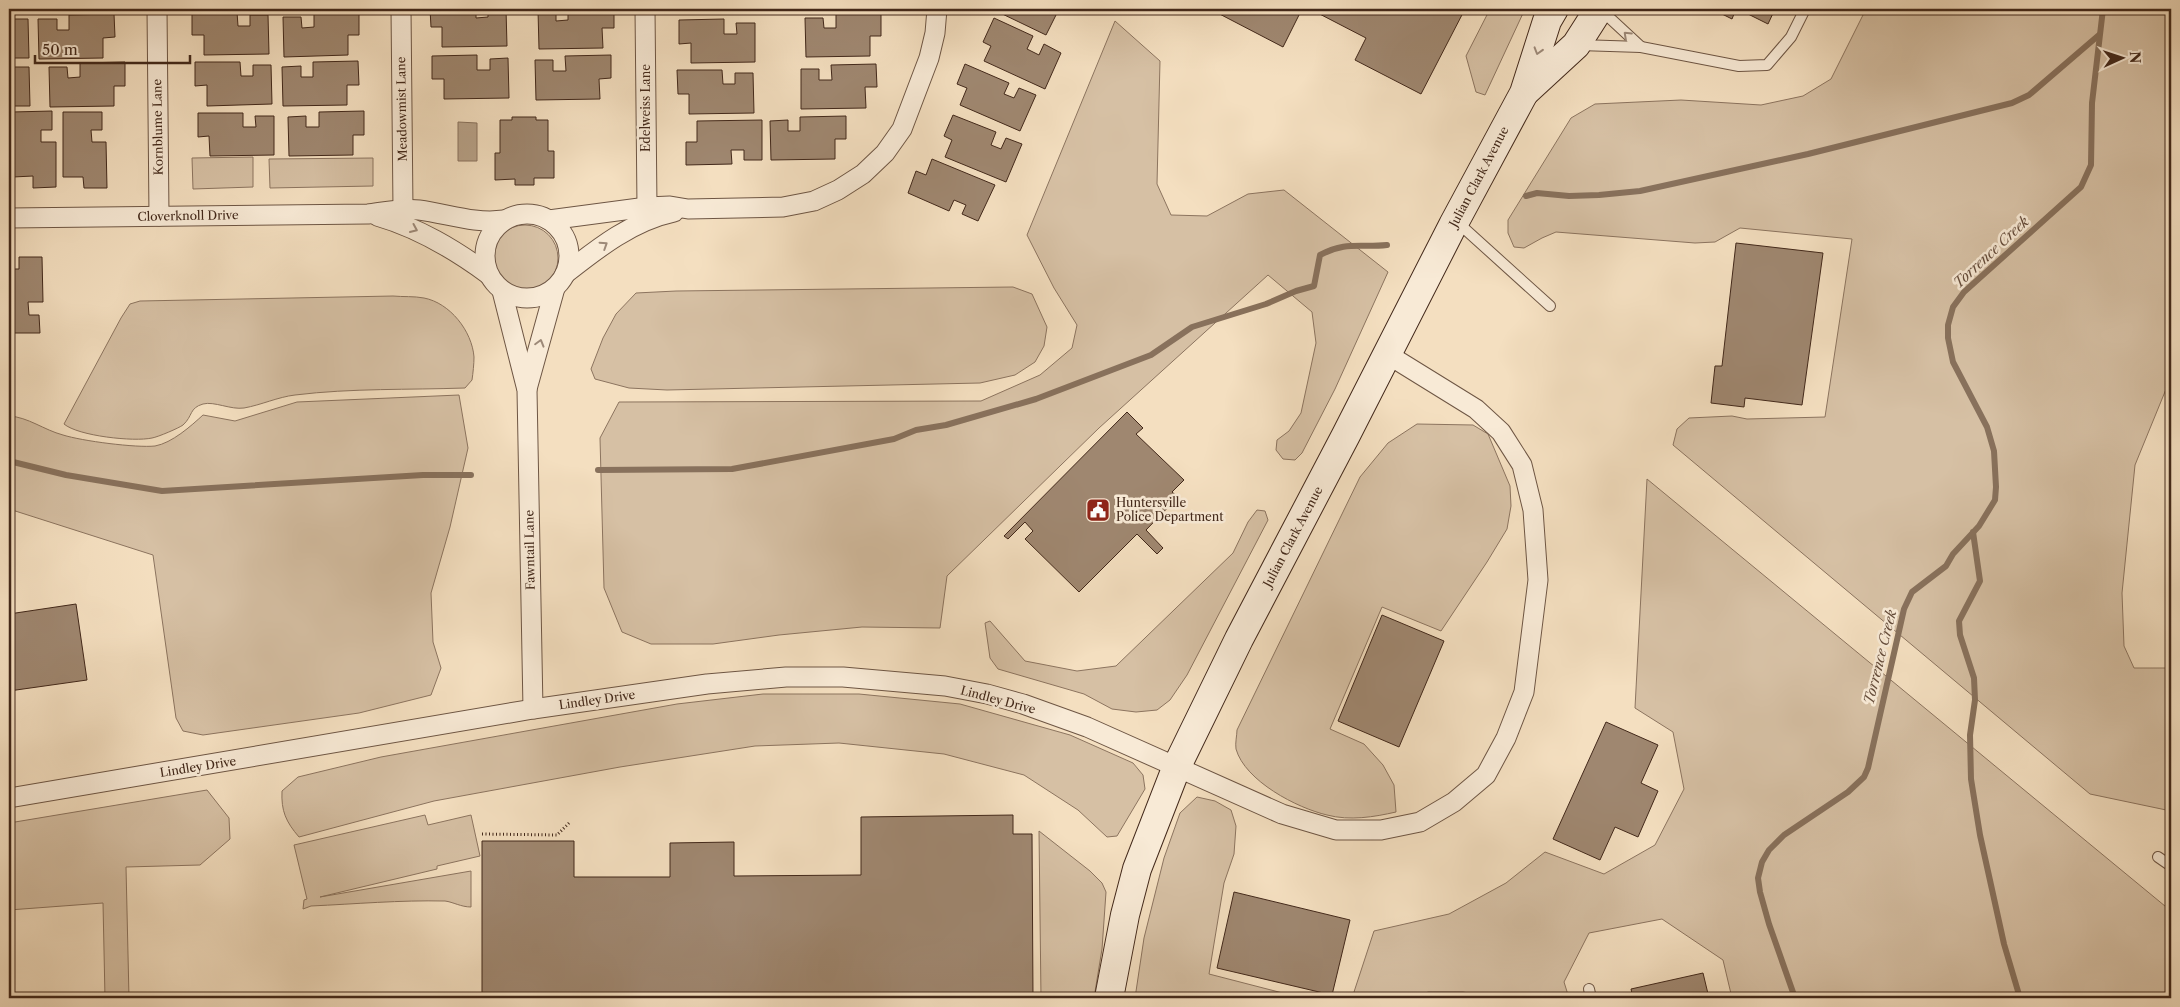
<svg xmlns="http://www.w3.org/2000/svg" width="2180" height="1007" font-family="'Libre Caslon Text',serif">
<rect width="100%" height="100%" fill="#f4dfc0"/>
<filter id="stains"><feTurbulence type="fractalNoise" baseFrequency=".004" numOctaves="4"/><feColorMatrix values="0 0 0 0 .2 0 0 0 0 .09 0 0 0 0 .02 0 0 0 .5 -.17"/></filter>
<radialGradient id="worn" r=".72"><stop offset=".6" stop-color="#630" stop-opacity="0"/><stop offset="1" stop-color="#630" stop-opacity=".3"/></radialGradient>
<g fill="#d6c0a4" stroke="#8c745f">
<polygon points="1490,9 1525,9 1485,95 1476,92 1466,56"/>
<polygon points="1866,9 2171,9 2171,377 2135,465 2122,593 2124,646 2134,668 2171,668 2171,811 2090,794 1673,445 1677,429 1689,418 1732,416 1747,419 1825,417 1852,239 1740,228 1715,242 1695,243 1556,232 1542,238 1524,248 1514,247 1508,233 1508,220 1571,118 1595,104 1681,100 1761,105 1803,96 1831,79"/>
<polygon points="1115,21 1160,61 1157,184 1171,215 1207,216 1248,194 1284,190 1388,272 1335,389 1302,453 1295,460 1283,459 1276,450 1277,440 1289,431 1301,413 1316,343 1312,312 1268,275 1099,428 947,576 940,628 862,627 779,635 713,644 651,644 622,632 604,588 600,438 619,402 981,401 1040,375 1072,348 1077,325 1054,288 1027,235"/>
<polygon points="253,157 253,187 193,189 192,158"/>
<polygon points="373,158 373,186 270,188 269,159"/>
<circle cx="525" cy="258" r="33"/>
<polygon points="1013,287 1032,294 1047,327 1044,346 1035,362 1015,375 980,383 667,390 629,388 595,379 591,369 603,338 616,314 636,293 676,291"/>
<path d="M 393,296 C 403,297 414,296 424,298 C 450,303 472,331 474,357 C 474,364 473,373 472,380 L 465,388 C 409,390 352,388 295,395 C 278,397 261,405 244,408 C 231,410 214,401 203,404 C 189,408 193,416 183,425 C 179,428 158,437 152,438 C 134,442 78,436 64,424 L 121,318 L 130,304 L 140,301 Z"/>
<path d="M 459,395 L 468,448 L 450,527 L 431,593 L 433,642 L 441,668 L 431,695 L 359,713 L 203,735 L 183,731 L 176,718 L 153,555 L 9,509 L 9,416 C 28,417 44,430 63,435 C 82,441 136,448 155,446 C 172,443 191,426 203,415 L 235,421 L 297,402 Z"/>
<path d="M 1417,424 L 1473,425 L 1488,434 L 1510,486 L 1511,506 L 1507,529 L 1487,562 L 1441,631 L 1382,607 L 1330,729 L 1364,744 L 1383,765 L 1394,785 L 1396,812 C 1374,817 1350,821 1327,815 C 1297,808 1245,781 1236,749 C 1235,743 1237,735 1237,730 L 1360,477 L 1388,443 Z"/>
<polygon points="1647,479 2171,911 2171,998 1732,998 1723,960 1662,919 1589,933 1564,982 1569,998 1497,998 1463,992 1428,992 1416,998 1352,998 1374,931 1449,914 1506,883 1545,852 1604,874 1655,845 1684,789 1673,732 1635,708"/>
<polygon points="1257,510 1265,511 1268,520 1187,675 1170,700 1157,710 1136,712 1112,709 1084,694 998,669 990,658 985,623 990,621 1025,661 1077,671 1116,666 1233,553 1248,522"/>
<path d="M 763,694 L 859,694 L 960,704 L 1070,735 L 1133,763 L 1143,775 L 1145,789 L 1117,836 L 1107,837 L 1078,810 L 1024,775 L 944,754 L 839,743 L 755,746 L 620,767 L 434,801 L 299,837 C 286,822 281,811 282,791 L 298,777 L 381,757 L 677,704 Z"/>
<polygon points="207,790 229,818 230,839 200,865 126,867 129,998 105,998 103,903 9,910 9,823"/>
<polygon points="1197,797 1215,801 1231,810 1236,826 1234,854 1224,883 1209,974 1302,998 1135,998 1144,938 1164,858 1180,813"/>
<path d="M 425,815 L 428,825 L 471,815 L 480,856 L 437,866 L 437,869 L 320,897 L 471,871 L 471,907 C 461,907 453,902 445,901 C 400,900 355,904 311,906 L 303,909 L 304,900 L 307,899 L 294,845 Z"/>
<polygon points="1039,831 1090,871 1102,883 1106,892 1102,949 1094,998 1041,998"/>
</g>
<polygon fill="#b7a188" stroke="#88715c" points="458,122 477,123 477,161 458,161"/>
<g fill="none" stroke-linecap="round" stroke-linejoin="round">
<g stroke="#88715c" stroke-width="6">
<polyline points="1526,196 1537,193 1569,196 1599,195 1640,191 1808,154 2012,103 2029,95 2099,35"/>
<polyline points="9,461 66,475 162,491 423,475 471,475"/>
<path d="M 598,470 L 732,469 L 894,439 L 916,430 L 946,425 L 1036,399 L 1151,355 L 1192,327 L 1266,304 L 1296,291 L 1314,286 L 1320,255 C 1347,241 1359,248 1387,245"/>
<polyline points="1973,532 1980,581 1959,621 1960,635 1974,678 1975,700 1970,735 1971,779 1980,835 2004,944 2020,998"/>
<polyline points="1795,998 1769,924 1760,892 1758,878 1762,862 1769,850 1784,835 1848,792 1864,777 1868,768 1904,609 1912,592 1946,566 1953,554 1979,526 1995,500 1996,487 1994,451 1987,427 1953,362 1948,338 1948,325 1953,307 1964,292 2081,187 2091,165 2092,103 2103,9"/>
</g>
</g>
<g fill="#9f8770" stroke="#42281a">
<polygon points="430,9 476,9 476,18 488,17 488,9 506,9 507,46 442,47 442,27 431,27"/>
<polygon points="568,9 614,9 614,28 602,28 603,48 539,49 538,10 556,10 556,21 568,20"/>
<polygon points="697,9 761,9 761,11 697,12"/>
<polygon points="992,9 1059,9 1046,35"/>
<polygon points="1210,9 1302,9 1283,47"/>
<polygon points="1310,9 1465,9 1421,94 1355,60 1366,38"/>
<polygon points="1712,9 1736,9 1732,19"/>
<polygon points="1738,9 1775,9 1768,24"/>
<polygon points="192,12 237,12 238,26 250,26 250,15 268,15 269,54 204,55 204,35 192,35"/>
<polygon points="359,12 359,35 348,35 348,55 284,57 283,17 301,17 302,28 314,27 314,13"/>
<polygon points="881,13 881,36 870,36 870,56 806,57 805,18 823,18 824,28 836,28 836,14"/>
<polygon points="114,14 115,37 103,38 103,58 39,59 38,19 57,19 57,30 69,30 69,15"/>
<polygon points="994,18 1033,36 1027,49 1039,55 1044,44 1061,53 1045,89 984,61 991,46 983,42"/>
<polygon points="10,19 28,19 29,58 9,58"/>
<polygon points="724,19 724,34 737,34 736,23 755,23 755,62 691,63 691,43 679,44 679,20"/>
<polygon points="477,55 477,70 490,70 490,59 508,58 509,98 444,99 444,79 432,79 432,56"/>
<polygon points="611,55 611,78 599,79 600,99 536,100 535,60 553,60 553,71 566,71 565,56"/>
<polygon points="358,61 359,85 347,85 347,105 283,106 282,67 301,66 301,77 313,77 313,62"/>
<polygon points="125,62 125,86 114,86 114,106 50,107 49,67 67,67 68,78 80,77 80,63"/>
<polygon points="195,62 240,62 241,76 253,76 253,65 271,65 272,104 207,106 207,85 195,86"/>
<polygon points="876,64 877,87 865,87 866,108 801,109 801,69 819,69 819,80 832,80 831,65"/>
<polygon points="965,64 1009,83 1004,94 1014,98 1019,88 1036,95 1020,131 960,105 967,88 957,84"/>
<polygon points="11,67 29,67 30,106 9,106"/>
<polygon points="677,70 722,70 723,84 735,84 735,73 753,73 754,113 689,114 689,94 678,94"/>
<polygon points="52,111 52,130 41,130 41,142 56,142 56,187 33,188 33,176 13,177 12,112"/>
<polygon points="364,111 364,135 353,135 353,155 289,156 288,117 306,116 306,127 319,127 319,112"/>
<polygon points="63,112 102,112 102,130 91,130 92,142 106,142 107,188 84,188 83,177 63,177"/>
<polygon points="198,113 243,113 243,127 256,127 255,116 274,116 274,155 210,156 209,136 198,137"/>
<polygon points="953,115 996,132 991,145 1001,149 1006,138 1022,144 1006,182 945,157 952,140 944,136"/>
<polygon points="846,116 846,139 835,139 835,159 771,160 770,121 788,120 788,131 800,131 800,117"/>
<polygon points="512,117 536,117 536,120 548,120 548,151 554,151 554,178 534,178 534,185 515,185 515,179 495,180 495,153 500,153 500,120 512,120"/>
<polygon points="762,120 762,160 744,160 744,150 731,150 732,164 686,165 686,142 697,142 697,121"/>
<polygon points="932,159 995,185 978,221 962,214 966,205 954,200 949,211 908,193 916,171 926,175"/>
<polygon points="1736,243 1823,253 1802,405 1745,398 1744,407 1711,403 1715,366 1722,366"/>
<polygon points="19,257 42,257 43,302 28,302 29,315 39,315 40,333 9,333 9,269 19,269"/>
<polygon points="1127,412 1143,428 1136,434 1184,480 1172,492 1178,497 1146,530 1163,548 1157,554 1137,534 1079,592 1025,539 1033,531 1025,522 1008,539 1004,536"/>
<polygon points="76,604 87,680 9,691 9,614"/>
<polygon points="1382,615 1444,641 1399,747 1338,721"/>
<polygon points="1606,722 1658,745 1641,783 1658,791 1638,837 1615,827 1600,860 1553,839"/>
<polygon points="1013,815 1013,834 1032,834 1033,998 482,998 482,841 574,841 574,877 670,877 670,843 734,842 734,876 861,875 861,817"/>
<polygon points="1234,892 1350,920 1332,995 1217,968"/>
<polygon points="1703,973 1709,998 1633,998 1631,989"/>
</g>
<g fill="none" stroke-linecap="round" stroke-linejoin="round">
<g stroke="#6e5644" stroke-width="12">
<g id="lane">
<polyline points="1579,45 1641,47 1600,9"/>
<polyline points="1641,47 1739,66 1767,65 1791,37 1805,9"/>
<polyline points="1456,221 1550,306"/>
<polyline points="2158,857 2171,866"/>
<polyline points="1589,989 1591,998"/>
</g>
</g>
<g stroke="#6e5644" stroke-width="21">
<g id="street">
<polyline points="157,9 159,216"/>
<polyline points="401,9 403,210"/>
<polyline points="645,9 647,207"/>
<circle cx="527" cy="256" r="42"/>
<path d="M 377,216 C 419,228 454,249 488,274"/>
<path d="M 9,218 L 368,214 C 384,212 403,208 419,210 C 449,214 474,224 504,220"/>
<polyline points="549,220 647,207 670,206 688,209 783,207 814,201 838,190 863,174 885,153 902,129 929,58 935,33 937,9"/>
<path d="M 565,274 C 598,248 632,221 674,212"/>
<polyline points="502,291 527,390 533,709"/>
<polyline points="527,389 555,288"/>
<polyline points="9,798 533,709 707,684 786,677 843,677 945,686 987,694 1023,704 1087,727 1282,814 1336,830 1381,830 1420,822 1454,802 1486,775 1506,738 1524,692 1538,580 1533,510 1522,465 1501,432 1476,409 1387,354"/>
</g>
</g>
<g stroke="#42281a" stroke-width="30">
<g id="secondary">
<polyline points="1525,92 1576,45 1599,9"/>
<polyline points="1109,998 1125,915 1137,869 1177,766 1239,639 1346,435 1453,225 1524,93 1547,21 1554,9"/>
</g>
</g>
<polyline stroke="#42281a" stroke-width="3" stroke-dasharray="1 2.5" stroke-linecap="butt" points="482,834 557,835 569,823"/>
<use href="#lane" stroke="#f8ead6" stroke-width="10"/>
<use href="#street" stroke="#f8ead6" stroke-width="19"/>
<use href="#secondary" stroke="#f8ead6" stroke-width="28"/>
</g>
<defs><path id="oneway-chevron" d="M-2-3.5L2.5 0L-2 3.5" fill="none" stroke-width="1.6" stroke-linecap="round" stroke-linejoin="round" transform="scale(1.25)"/></defs>
<g stroke="#9d8978">
<use href="#oneway-chevron" transform="translate(1627 35) rotate(-137)"/>
<use href="#oneway-chevron" transform="translate(1538 51) rotate(107)"/>
<use href="#oneway-chevron" transform="translate(414 229) rotate(24)"/>
<use href="#oneway-chevron" transform="translate(604 245) rotate(-33)"/>
<use href="#oneway-chevron" transform="translate(540 343) rotate(-74)"/>
</g>
<defs>
<g id="civic-square" transform="scale(1.25)"><rect x="-9" y="-9" width="18" height="18" rx="4" fill="#8f2418" stroke="#f8ead6"/><path d="M-.6-6.5H3V-4.5H.6V-3L4-1V1h2V6H-6V1h2V-1L-.6-3ZM-1.2 2.5V6h2.4V2.5Z" fill="#fff"/></g>
</defs>
<g fill-rule="evenodd">
<use href="#civic-square" x="1098" y="510"/>
</g>
<g text-anchor="middle" stroke-width="5" stroke-linejoin="round" paint-order="stroke">
<g font-size="12" fill="#42281a" stroke="#f8ead6">
<text transform="translate(646 108) rotate(-90)" y="4">Edelweiss Lane</text>
<text transform="translate(402 109) rotate(-91)" y="4">Meadowmist Lane</text>
<text transform="translate(158 127) rotate(-91)" y="4">Kornblume Lane</text>
<text transform="translate(1479 177) rotate(-62)" y="4">Julian Clark Avenue</text>
<text transform="translate(188 216) rotate(-1)" y="4">Cloverknoll Drive</text>
<text transform="translate(1293 537) rotate(-62)" y="4">Julian Clark Avenue</text>
<text transform="translate(530 550) rotate(-91)" y="4">Fawntail Lane</text>
<text transform="translate(597 700) rotate(-8)" y="4">Lindley Drive</text>
<text transform="translate(998 700) rotate(15)" y="4">Lindley Drive</text>
<text transform="translate(198 767) rotate(-9)" y="4">Lindley Drive</text>
</g>
<g font-size="12" fill="#42281a" stroke="#f8ead6" text-anchor="start">
<text x="1116" y="507">Huntersville<tspan x="1116" dy="14">Police Department</tspan></text>
</g>
<g font-size="14" font-style="italic" fill="#654c3b" stroke="#f8ead6">
<text transform="translate(1991 252) rotate(-43)" y="5">Torrence Creek</text>
<text transform="translate(1880 657) rotate(-76)" y="5">Torrence Creek</text>
</g>
</g>
<rect width="2180" height="1007" fill="none" stroke="#f4dfc0" stroke-width="30"/>
<rect x="10" y="10" width="2160" height="987" fill="none" stroke="#42281a" stroke-width="2.5"/>
<rect x="15" y="15" width="2150" height="977" fill="none" stroke="#42281a"/>
<g transform="translate(2122 58) rotate(87)" stroke="#f8ead6" stroke-width="4" paint-order="stroke">
<path d="M0-4L9 19L0 12L-9 19Z" fill="#42281a"/>
<text y="-8" font-size="14" font-weight="bold" text-anchor="middle" fill="#42281a">N</text>
</g>
<path d="M35 55v8h155v-8" fill="none" stroke="#42281a" stroke-width="2.5"/>
<text x="42" y="55" font-size="15" fill="#42281a" stroke="#f8ead6" stroke-width="4" paint-order="stroke">50 m</text>
<rect width="100%" height="100%" filter="url(#stains)"/>
<rect width="100%" height="100%" fill="url(#worn)"/>
</svg>
